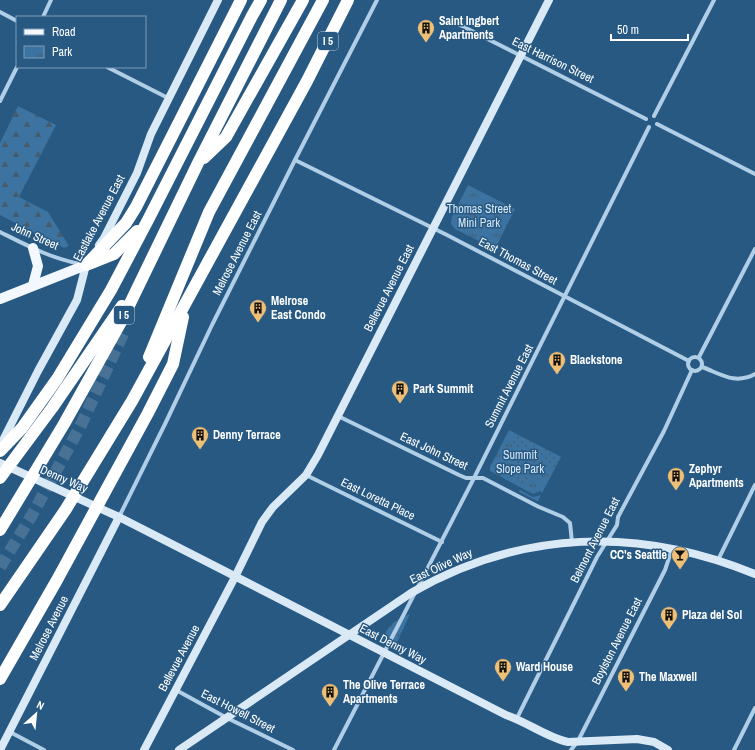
<svg xmlns="http://www.w3.org/2000/svg" width="755" height="750" font-family="'Archivo Narrow',sans-serif">
<defs>
<pattern id="forest-firs" width="22" height="20" patternUnits="userSpaceOnUse"><rect width="22" height="20" fill="#3c73a0"/><path d="M5 1l3.5 6h-7zM16 11l3.5 6h-7z" fill="#465c6e"/></pattern>
<pattern id="park-tufts" width="24" height="20" patternUnits="userSpaceOnUse"><rect width="24" height="20" fill="#3c73a0"/><path d="M3 7l-1-3M5 7V3M7 7l1-3M15 17l-1-3M17 17v-4M19 17l1-3" fill="none" stroke="#465c6e"/></pattern>
<pattern id="garden-dots" width="8" height="8" patternUnits="userSpaceOnUse"><rect width="8" height="8" fill="#3c73a0"/><path d="M2 2h.1M6 6h.1" fill="none" stroke="#465c6e" stroke-width="1.8" stroke-linecap="round"/></pattern>
</defs>
<rect width="100%" height="100%" fill="#275983"/>
<polygon fill="#3c73a0" points="520,490 533,497 541,495 538,501 537,501 519,492"/>
<polygon fill="url(#forest-firs)" points="18,106 56,125 19,197 48,212 69,246 64,248 0,215 0,143"/>
<g fill="url(#park-tufts)">
<polygon points="468,185 515,209 495,249 455,229 451,224 452,217"/>
<polygon points="509,430 561,457 542,493 540,491 533,494 490,471 490,467"/>
<path d="M 410,614 L 395,647 L 395,651 L 381,641 C 390,624 393,621 410,614 Z"/>
</g>
<polygon fill="url(#garden-dots)" points="515,434 561,457 555,467 551,466 550,470 538,462 534,478 531,478 525,486 512,477 518,448 513,444"/>
<g fill="none" stroke-linecap="round" stroke-linejoin="round">
<polyline stroke="#477296" stroke-width="12" stroke-dasharray="12 6" stroke-linecap="butt" points="0,567 32,515 80,427 124,332"/>
<g stroke="#b0cfe7" stroke-width="4">
<polyline points="0,12 17,21"/>
<polyline points="43,17 51,0"/>
<polyline points="450,20 646,119"/>
<polyline points="107,67 168,98"/>
<polyline points="0,101 17,67"/>
<polyline points="654,116 714,0"/>
<polyline points="657,124 755,174"/>
<polyline points="295,160 447,235 689,361"/>
<path d="M 0,232 C 26,245 52,259 81,264"/>
<circle cx="695" cy="364" r="7"/>
<polyline points="699,357 755,249"/>
<path d="M 702,367 C 721,374 735,385 755,374"/>
<polyline points="338,416 459,475 466,478 483,478 539,507 563,517 570,523 572,542"/>
<polyline points="306,475 442,542"/>
<polyline points="119,517 165,424 212,325 295,160 377,0"/>
<polyline points="718,560 755,485"/>
<polyline points="176,690 227,718 293,750"/>
<polyline points="517,718 597,557 617,525 618,517 664,431 692,370"/>
<polyline points="10,732 44,750"/>
<polyline points="334,750 474,478 649,127"/>
<polyline points="571,750 578,741 665,570 672,549"/>
<polyline points="734,750 755,708"/>
</g>
<g stroke="#dae9f6" stroke-width="8">
<polyline points="99,245 104,238 137,173 151,134 218,0"/>
<polyline points="0,446 38,371 77,300 86,265 88,261"/>
<path d="M 0,463 L 119,517 L 506,715 C 527,722 548,738 568,742 L 637,739 L 654,742 L 668,750"/>
<polyline points="0,750 119,517"/>
<polyline points="144,750 235,577 262,522 273,507 306,475 318,455 549,0"/>
<path d="M 179,750 L 411,593 C 521,530 638,526 755,574"/>
</g>
<g stroke="#f2f8fd" stroke-width="10">
<polyline points="33,248 38,266 33,285"/>
<polyline points="0,299 86,265"/>
</g>
<g stroke="#fff" stroke-width="12">
<polyline points="204,158 226,137 303,0"/>
<polyline points="89,264 114,254 137,231"/>
<polyline points="86,265 126,223 136,207 241,0"/>
<polyline points="149,357 209,212 323,0"/>
<polyline points="0,451 22,428 57,379 111,290 149,218 252,16 261,0"/>
<polyline points="0,478 52,408 122,306"/>
<polyline points="0,530 64,424 122,320 198,163 281,0"/>
<polyline points="0,605 66,509 132,401 307,81 348,0"/>
<polyline points="0,679 57,580 148,413 173,364 183,317"/>
</g>
</g>
<defs>
<g id="building-pin" transform="scale(0.9)"><path d="M0 17L-7.5 6A9.5 9.5 0 1 1 7.5 6Z" fill="#efbf76" stroke="#275983"/><path d="M-4-6H4V6H1V3H-1V6H-4ZM-2.5-4.3h1.7v1.8h-1.7ZM.8-4.3h1.7v1.8H.8ZM-2.5-1h1.7V.8h-1.7ZM.8-1h1.7V.8H.8Z" fill="#111"/></g>
<g id="bar-pin" transform="scale(0.9)"><path d="M0 17L-7.5 6A9.5 9.5 0 1 1 7.5 6Z" fill="#efbf76" stroke="#275983"/><path d="M-6-5H6L.8 .8V4.5H3.5V6h-7V4.5H-.8V.8Z" fill="#111"/></g>
</defs>
<g fill-rule="evenodd">
<use href="#building-pin" x="426" y="28"/>
<use href="#building-pin" x="258" y="308"/>
<use href="#building-pin" x="557" y="360"/>
<use href="#building-pin" x="400" y="389"/>
<use href="#building-pin" x="200" y="435"/>
<use href="#building-pin" x="676" y="476"/>
<use href="#bar-pin" x="680" y="555"/>
<use href="#building-pin" x="669" y="615"/>
<use href="#building-pin" x="503" y="667"/>
<use href="#building-pin" x="626" y="677"/>
<use href="#building-pin" x="330" y="692"/>
</g>
<g text-anchor="middle" stroke-width="3" stroke-linejoin="round" paint-order="stroke">
<g fill="#275983" stroke="#becdda" stroke-width="1">
<rect x="318" y="32" width="20" height="18" rx="3"/>
<rect x="114" y="306" width="20" height="18" rx="3"/>
</g>
<g font-size="11" font-weight="bold" fill="#fff">
<text x="328" y="45">I 5</text>
<text x="124" y="319">I 5</text>
</g>
<g font-size="12" font-weight="bold" fill="#fff" stroke="#275983" text-anchor="start">
<text x="439" y="25">Saint Ingbert<tspan x="439" dy="14">Apartments</tspan></text>
<text x="271" y="305">Melrose<tspan x="271" dy="14">East Condo</tspan></text>
<text x="570" y="364">Blackstone</text>
<text x="413" y="393">Park Summit</text>
<text x="213" y="439">Denny Terrace</text>
<text x="689" y="473">Zephyr<tspan x="689" dy="14">Apartments</tspan></text>
<text x="667" y="559" text-anchor="end">CC's Seattle</text>
<text x="682" y="619">Plaza del Sol</text>
<text x="516" y="671">Ward House</text>
<text x="639" y="681">The Maxwell</text>
<text x="343" y="689">The Olive Terrace<tspan x="343" dy="14">Apartments</tspan></text>
</g>
<g font-size="12" fill="#fff" stroke="#275983">
<text transform="translate(553 60) rotate(26)" y="4">East Harrison Street</text>
<text transform="translate(99 218) rotate(-62)" y="4">Eastlake Avenue East</text>
<text transform="translate(35 236) rotate(24)" y="4">John Street</text>
<text transform="translate(237 253) rotate(-63)" y="4">Melrose Avenue East</text>
<text transform="translate(518 261) rotate(28)" y="4">East Thomas Street</text>
<text transform="translate(389 288) rotate(-63)" y="4">Bellevue Avenue East</text>
<text transform="translate(509 386) rotate(-63)" y="4">Summit Avenue East</text>
<text transform="translate(434 451) rotate(25)" y="4">East John Street</text>
<text transform="translate(64 479) rotate(24)" y="4">Denny Way</text>
<text transform="translate(378 499) rotate(26)" y="4">East Loretta Place</text>
<text transform="translate(595 540) rotate(-63)" y="4">Belmont Avenue East</text>
<text transform="translate(441 566) rotate(-25)" y="4">East Olive Way</text>
<text transform="translate(49 628) rotate(-63)" y="4">Melrose Avenue</text>
<text transform="translate(617 641) rotate(-63)" y="4">Boylston Avenue East</text>
<text transform="translate(393 644) rotate(27)" y="4">East Denny Way</text>
<text transform="translate(179 658) rotate(-62)" y="4">Bellevue Avenue</text>
<text transform="translate(238 711) rotate(27)" y="4">East Howell Street</text>
</g>
<g font-size="12" fill="#d4e7f6" stroke="#275983">
<text x="479" y="213">Thomas Street<tspan x="479" dy="14">Mini Park</tspan></text>
<text x="520" y="459">Summit<tspan x="520" dy="14">Slope Park</tspan></text>
</g>
</g>
<rect x="16" y="16" width="130" height="52" fill="#275983" stroke="#7d9bb5"/>
<rect x="24" y="29" width="20" height="6" fill="#f2f8fd" stroke="#7d9bb5"/>
<text x="52" y="36" font-size="12" fill="#ffffff">Road</text>
<rect x="24" y="46" width="20" height="12" fill="url(#park-tufts)" stroke="#7d9bb5"/>
<text x="52" y="56" font-size="12" fill="#ffffff">Park</text>
<g transform="translate(36 714) rotate(27)" stroke="#275983" stroke-width="3" paint-order="stroke">
<path d="M0-3L7 15L0 10L-7 15Z" fill="#ffffff"/>
<text y="-6" font-size="11" font-weight="bold" text-anchor="middle" fill="#ffffff">N</text>
</g>
<path d="M611 34v6h77v-6" fill="none" stroke="#ffffff" stroke-width="2"/>
<text x="617" y="34" font-size="12" fill="#ffffff" stroke="#275983" stroke-width="3" paint-order="stroke">50 m</text>
</svg>
